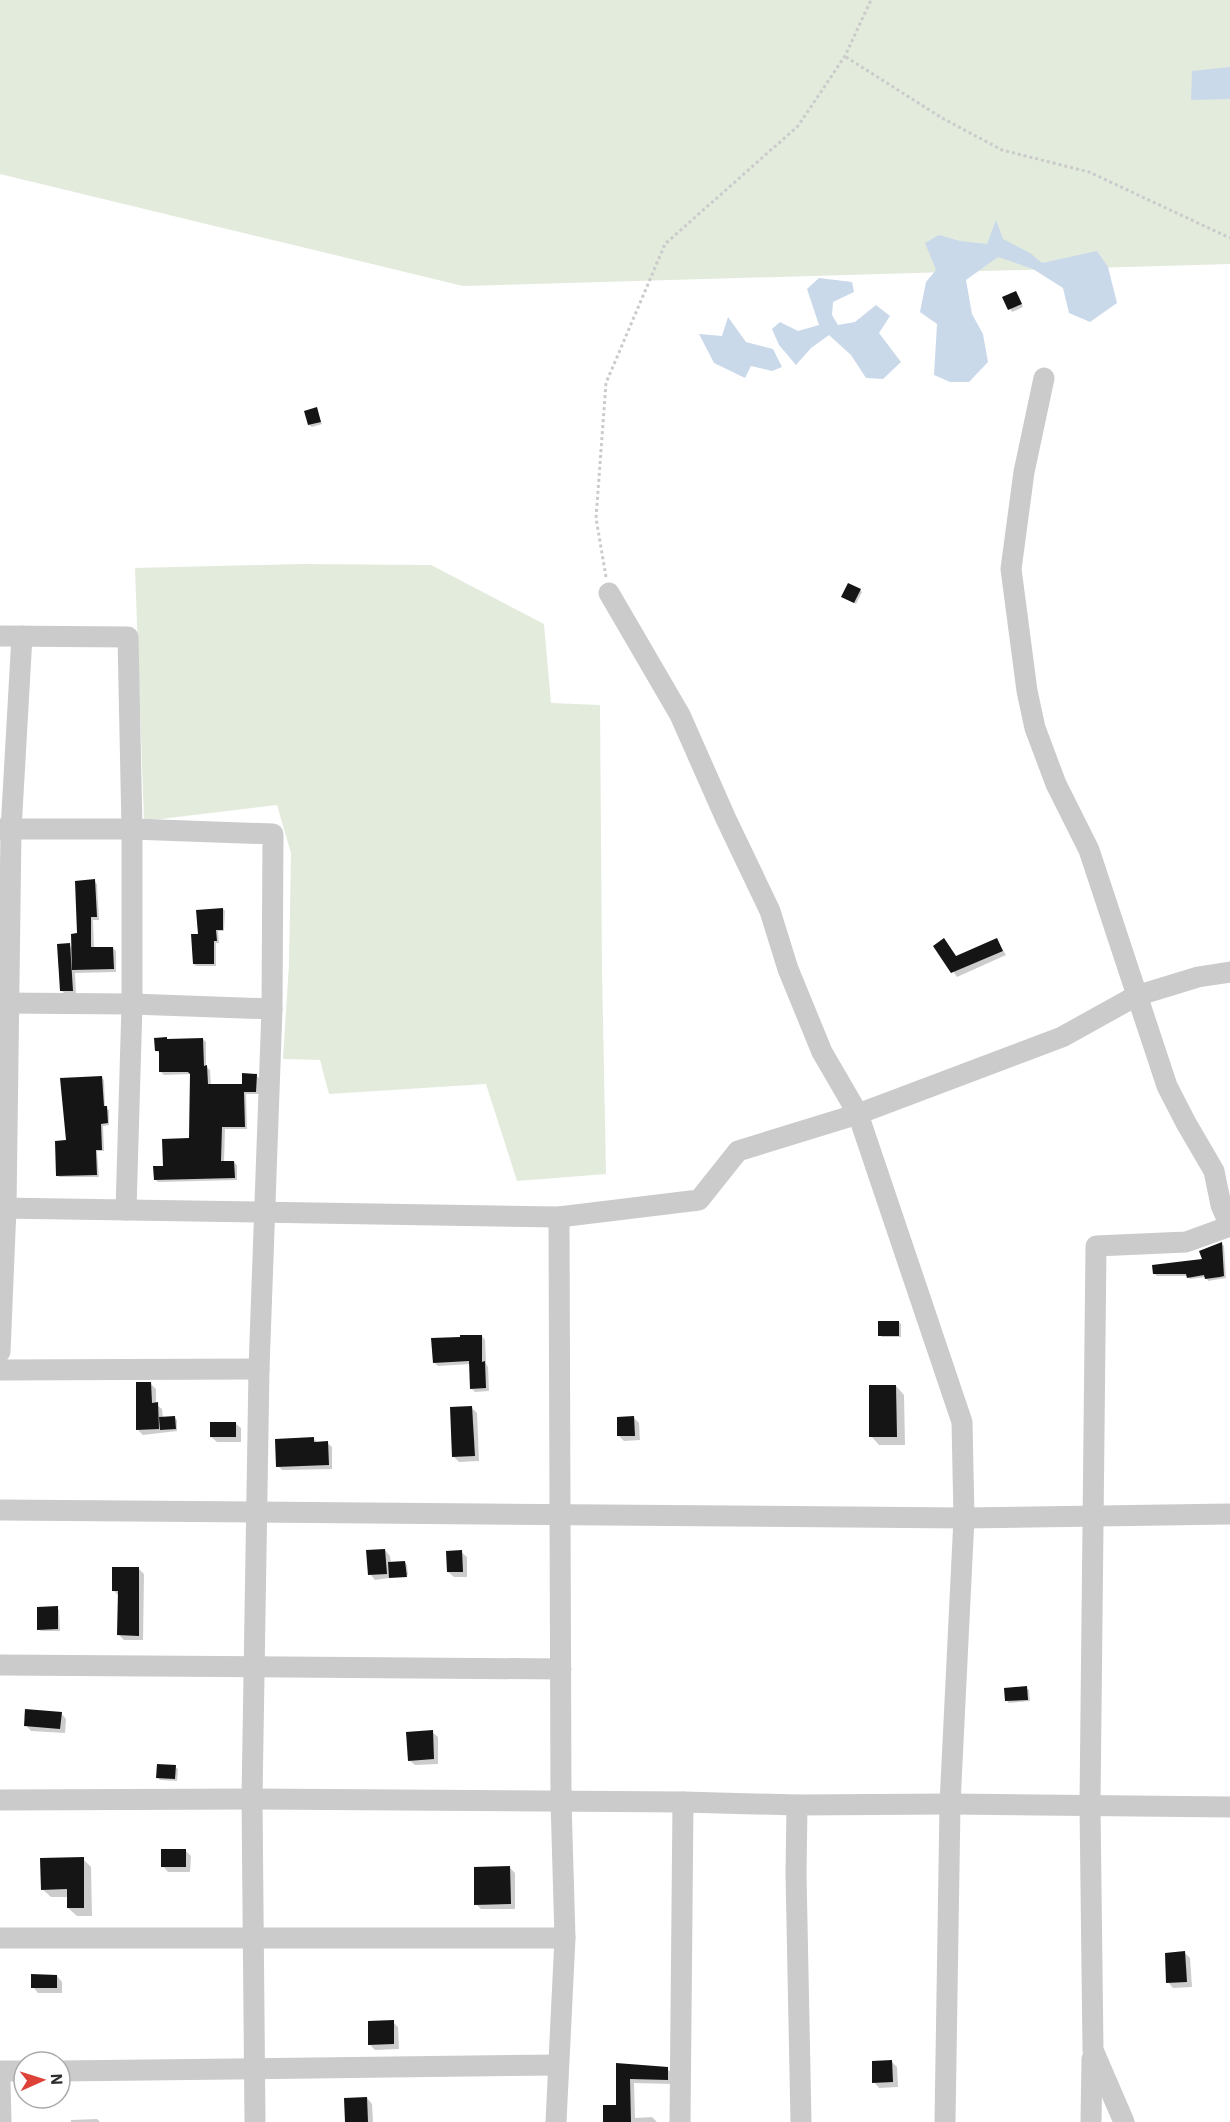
<svg xmlns="http://www.w3.org/2000/svg" width="1230" height="2122" font-family="'IBM Plex Sans',sans-serif">
<rect width="100%" height="100%" fill="#fff"/>
<g fill="#e3ebdd">
<polygon points="0,0 1230,0 1230,264 463,286 0,174"/>
<polygon points="301,564 431,565 544,624 551,703 600,705 602,970 606,1174 517,1181 486,1084 329,1094 320,1060 283,1059 289,964 291,853 277,805 144,821 135,568"/>
</g>
<g fill="#cad9ea">
<polygon points="1230,67 1230,99 1191,100 1192,71"/>
<polygon points="996,220 1003,239 1030,253 1042,263 1097,251 1108,267 1117,303 1090,322 1069,313 1063,288 1033,269 998,257 966,280 972,314 983,334 988,362 969,382 950,382 934,375 937,324 920,312 926,282 936,270 925,243 939,235 960,241 987,244"/>
<polygon points="819,278 852,282 854,292 833,302 832,315 838,325 855,322 876,305 890,316 879,333 901,362 883,379 866,378 851,355 829,335 811,348 796,365 779,345 772,329 780,322 798,331 819,325 807,289"/>
<polygon points="728,317 746,342 773,349 782,367 772,371 751,366 745,378 714,363 699,334 722,336"/>
</g>
<g fill="#0003">
<polygon points="1018,295 1023,307 1012,312 1004,298"/>
<polygon points="316,409 322,424 312,427 309,425"/>
<polygon points="860,590 862,592 856,604 843,597"/>
<polygon points="94,881 97,884 99,920 93,920 94,948 113,948 116,951 116,972 75,973 76,994 65,994 61,990 69,945 73,949"/>
<polygon points="223,909 225,911 224,931 218,931 219,943 216,943 216,966 196,966 194,964 199,935"/>
<polygon points="996,939 1006,955 957,977 935,946 956,957"/>
<polygon points="203,1039 206,1042 206,1067 210,1070 211,1085 244,1085 256,1075 259,1078 259,1094 246,1094 247,1129 225,1129 224,1162 234,1162 237,1165 237,1180 158,1182 155,1179 190,1140 191,1074 164,1075 161,1072 159,1053 156,1050"/>
<polygon points="102,1077 104,1080 105,1108 109,1110 109,1125 103,1126 104,1151 97,1151 99,1177 59,1177 57,1175 67,1142"/>
<polygon points="1222,1244 1224,1246 1226,1278 1208,1281 1206,1277 1190,1279 1188,1276 1157,1276 1154,1273 1204,1261"/>
<polygon points="899,1322 901,1324 901,1337 882,1337 880,1335"/>
<polygon points="482,1336 485,1340 486,1364 488,1367 489,1391 475,1392 471,1388 471,1364 438,1366 434,1362"/>
<polygon points="151,1384 156,1389 156,1404 162,1409 163,1418 174,1417 177,1420 177,1431 143,1435 138,1430"/>
<polygon points="896,1386 904,1395 905,1445 879,1445 871,1436"/>
<polygon points="472,1408 477,1413 479,1461 459,1462 454,1457"/>
<polygon points="634,1418 639,1423 640,1440 624,1441 619,1436"/>
<polygon points="235,1423 241,1428 241,1442 217,1442 211,1437"/>
<polygon points="314,1439 318,1443 327,1443 332,1447 332,1469 282,1470 278,1466"/>
<polygon points="385,1550 390,1556 391,1563 405,1562 407,1565 408,1575 375,1580 370,1574"/>
<polygon points="461,1552 467,1557 467,1577 454,1577 448,1572"/>
<polygon points="139,1569 144,1574 143,1640 124,1640 118,1634 119,1596 113,1590"/>
<polygon points="57,1608 59,1610 60,1631 41,1631 39,1629"/>
<polygon points="1026,1688 1029,1690 1030,1701 1009,1703 1006,1700"/>
<polygon points="61,1713 66,1719 65,1733 31,1731 26,1725"/>
<polygon points="432,1732 438,1737 438,1764 415,1765 409,1760"/>
<polygon points="175,1767 178,1769 177,1781 160,1780 158,1778"/>
<polygon points="185,1850 191,1856 190,1872 168,1872 163,1866"/>
<polygon points="83,1859 91,1867 92,1916 77,1916 68,1908 68,1897 51,1897 42,1889"/>
<polygon points="510,1868 515,1873 515,1909 481,1909 476,1904"/>
<polygon points="1185,1953 1190,1958 1192,1987 1173,1988 1168,1982"/>
<polygon points="57,1976 62,1982 62,1993 38,1993 33,1987"/>
<polygon points="393,2022 398,2027 399,2049 375,2050 369,2044"/>
<polygon points="892,2062 897,2067 898,2087 879,2088 874,2082"/>
<polygon points="618,2065 667,2069 672,2073 672,2084 634,2083 635,2118 652,2117 657,2122 605,2122 617,2106"/>
<polygon points="367,2098 372,2104 373,2122 346,2122"/>
<polygon points="97,2119 100,2122 71,2122 71,2120"/>
</g>
<g fill="#151515">
<polygon points="1016,291 1022,304 1008,310 1002,297"/>
<polygon points="317,407 321,422 308,425 304,411"/>
<polygon points="848,583 861,589 854,603 841,597"/>
<polygon points="95,879 97,917 91,917 91,947 113,947 114,969 72,970 71,934 77,933 75,881"/>
<polygon points="223,908 223,930 216,930 217,941 214,941 214,964 193,964 191,934 198,934 196,910"/>
<polygon points="944,938 956,956 997,938 1003,951 951,973 933,946"/>
<polygon points="70,943 73,991 60,991 57,944"/>
<polygon points="167,1037 167,1039 203,1038 204,1066 207,1065 208,1084 242,1084 242,1073 257,1074 256,1092 244,1092 245,1127 222,1127 221,1161 234,1161 235,1178 154,1180 153,1166 163,1166 162,1139 189,1138 190,1074 188,1072 159,1072 159,1051 155,1051 154,1038"/>
<polygon points="102,1076 104,1106 107,1106 108,1123 101,1124 102,1150 96,1150 97,1175 56,1176 55,1141 66,1140 60,1078"/>
<polygon points="1222,1242 1224,1276 1220,1277 1205,1279 1204,1275 1187,1278 1186,1274 1153,1274 1152,1265 1202,1259 1199,1251"/>
<rect x="878" y="1321" width="21" height="15"/>
<polygon points="460,1335 482,1335 482,1362 485,1361 486,1388 470,1389 469,1361 433,1363 431,1338 460,1337"/>
<polygon points="136,1382 151,1382 152,1403 158,1402 159,1429 136,1430"/>
<polygon points="869,1385 896,1385 897,1437 869,1437"/>
<polygon points="472,1406 475,1456 452,1457 450,1407"/>
<polygon points="175,1416 176,1429 160,1430 159,1417"/>
<polygon points="634,1416 635,1436 617,1436 617,1417"/>
<rect x="210" y="1422" width="26" height="15"/>
<polygon points="314,1437 314,1442 328,1441 329,1465 276,1467 275,1439"/>
<polygon points="385,1549 387,1574 368,1575 366,1550"/>
<polygon points="462,1550 463,1572 447,1572 446,1551"/>
<polygon points="405,1561 407,1577 389,1578 388,1562"/>
<polygon points="112,1567 139,1567 139,1636 117,1635 118,1591 112,1591"/>
<polygon points="58,1606 58,1629 37,1630 37,1607"/>
<polygon points="1027,1686 1028,1700 1005,1701 1004,1688"/>
<polygon points="25,1709 62,1712 60,1729 24,1726"/>
<polygon points="433,1730 434,1759 408,1761 406,1732"/>
<polygon points="157,1764 176,1765 175,1779 156,1778"/>
<rect x="161" y="1849" width="25" height="18"/>
<polygon points="84,1857 84,1908 67,1908 67,1889 41,1890 40,1858"/>
<polygon points="510,1866 511,1904 474,1905 474,1867"/>
<polygon points="1185,1951 1187,1982 1166,1983 1165,1953"/>
<polygon points="31,1974 57,1975 57,1988 31,1988"/>
<polygon points="394,2020 394,2044 368,2045 368,2021"/>
<polygon points="892,2060 893,2082 872,2083 872,2061"/>
<polygon points="616,2063 668,2067 668,2080 630,2079 631,2122 603,2122 603,2105 616,2105"/>
<polygon points="367,2097 368,2122 345,2122 344,2098"/>
</g>
<g fill="none" stroke-linecap="round" stroke-linejoin="round">
<g stroke="#cbcbcb" stroke-width="3" stroke-dasharray="3 3" stroke-linecap="butt">
<polyline points="846,57 942,118 1002,150 1089,172 1230,238"/>
<polyline points="606,577 596,518 606,383 665,244 798,126 845,56 871,0"/>
</g>
<g stroke="#cbcbcb" stroke-width="21">
<polyline points="1044,378 1024,472 1011,569 1027,691 1035,728 1056,784 1089,850 1167,1086 1186,1123 1214,1171 1221,1205 1230,1226"/>
<polyline points="609,593 680,715 726,819 770,911 788,969 822,1052 858,1114 962,1422 964,1518 950,1804 945,2122"/>
<polyline points="0,636 128,637 132,829 132,1004 126,1210"/>
<polyline points="0,829 132,829 273,834 272,1009 259,1369 252,1799 255,2122"/>
<polyline points="0,1003 132,1004 272,1009"/>
<polyline points="0,1208 559,1217 699,1200 738,1151 858,1114 1062,1037 1136,996 1198,977 1230,972"/>
<polyline points="0,1352 6,1208 11,830 22,636"/>
<polyline points="0,1370 259,1369"/>
<polyline points="0,1510 964,1518 1230,1514"/>
<polyline points="0,1665 561,1669"/>
<polyline points="0,1800 252,1799 683,1802 797,1805 950,1804 1230,1807"/>
<polyline points="797,1805 796,1873 801,2122"/>
<polyline points="0,1938 565,1938"/>
<polyline points="0,2071 24,2071"/>
<polyline points="60,2071 558,2065"/>
<polyline points="0,2080 1,2122"/>
<polyline points="556,2122 565,1938 561,1801 559,1217"/>
<polyline points="680,2122 683,1802"/>
<polyline points="1091,2122 1092,2059"/>
<polyline points="1124,2122 1093,2050 1090,1805 1096,1246 1186,1242 1230,1226"/>
</g>
</g>
<g transform="translate(42 2080) rotate(87)"><circle r="28" fill="#ffffff" stroke="#ababab" stroke-width="1.5"/>
<path d="M0-4.5L10 22L0 15L-10 22Z" fill="#de4138"/>
<text y="-9" font-size="16" font-weight="bold" text-anchor="middle" fill="#2e2e2e">N</text>
</g>
</svg>
